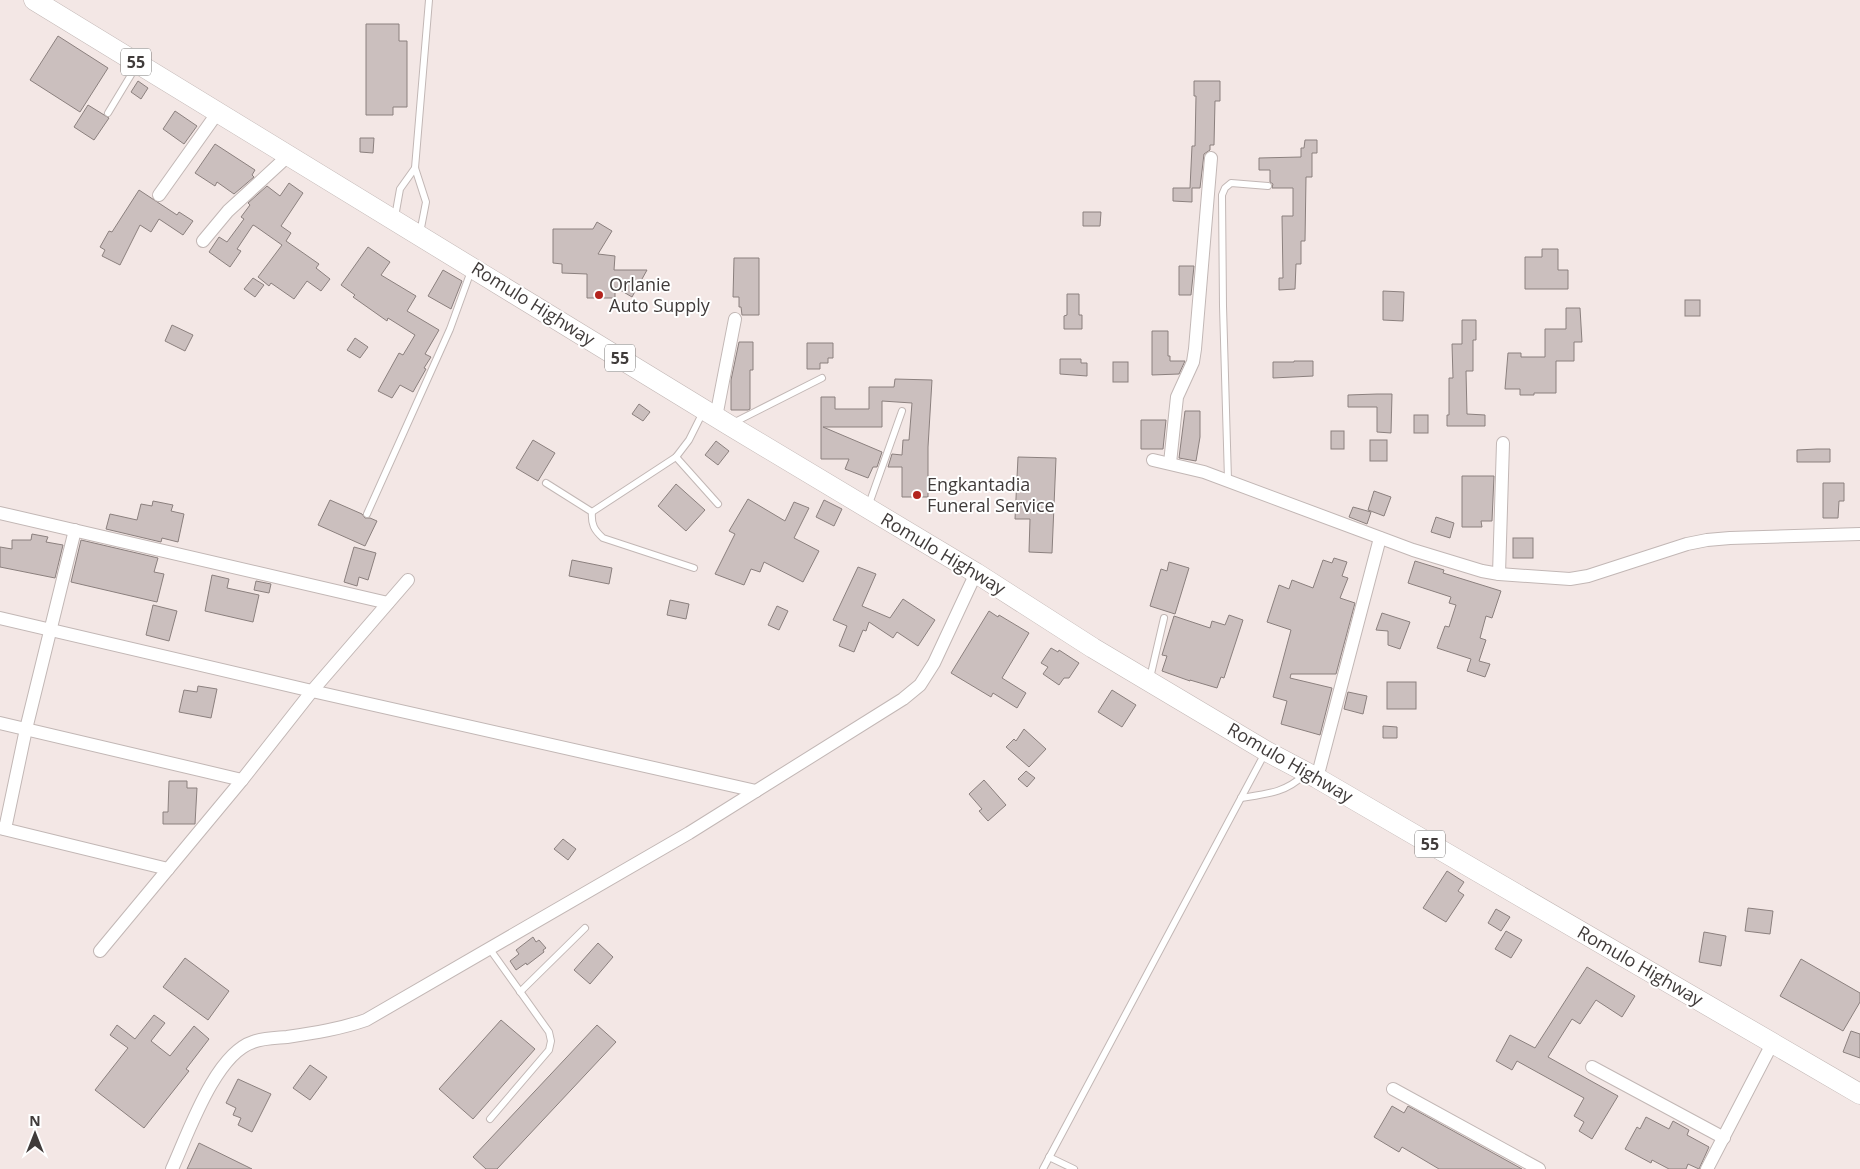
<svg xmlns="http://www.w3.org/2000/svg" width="1860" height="1169" font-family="'Open Sans',sans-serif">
<rect width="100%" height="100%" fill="#f3e7e5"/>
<g fill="#cbbfbe" stroke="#8b807e">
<polygon points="366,24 399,24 399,41 407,41 407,107 393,107 393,115 366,115"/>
<polygon points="58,36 108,68 80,112 30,80"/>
<polygon points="138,81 148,88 141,99 131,92"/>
<polygon points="1194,81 1220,81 1220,101 1215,101 1214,145 1210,145 1210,150 1204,154 1200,188 1192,188 1192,202 1173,201 1173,188 1190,188 1192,146 1195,146 1196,96 1194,96"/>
<polygon points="88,105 109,118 94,140 74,127"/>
<polygon points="175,111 197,126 184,144 163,129"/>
<polygon points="360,138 374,138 373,153 360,152"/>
<polygon points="1305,140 1317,140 1317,153 1312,153 1312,177 1306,177 1305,241 1301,241 1301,264 1296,264 1295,289 1279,290 1279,278 1283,278 1282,216 1293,216 1293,188 1272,188 1273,184 1270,182 1270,170 1259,170 1259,158 1301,157 1301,148 1304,148"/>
<polygon points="215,144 255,170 252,175 254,177 234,194 217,182 215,186 195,173"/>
<polygon points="289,183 303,193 281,226 291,233 286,241 319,264 316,268 330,279 321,291 307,281 294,299 271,283 269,286 258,277 282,245 255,226 253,225 237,249 241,251 230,267 209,252 219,237 227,242 244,219 241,217 250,205 248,203 267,186 280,196"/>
<polygon points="139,190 177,215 179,212 193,221 183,235 159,219 151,232 140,225 120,265 102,256 105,250 100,247 109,231 112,232"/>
<polygon points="1083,212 1101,212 1100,226 1083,226"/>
<polygon points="597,222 612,231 598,254 615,256 614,270 647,270 632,297 615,287 615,298 587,298 587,274 562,273 562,264 553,263 553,229 593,229"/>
<polygon points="368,247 390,262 381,275 416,296 407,311 439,330 425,354 431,357 424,368 426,369 413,392 400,385 392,398 378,391 399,353 403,355 415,335 388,318 387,321 353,297 355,295 341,285"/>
<polygon points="1542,249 1558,249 1558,270 1568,270 1568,289 1525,289 1525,257 1542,257"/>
<polygon points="734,258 759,258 759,315 742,315 741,307 739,307 739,297 733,297"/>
<polygon points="1179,266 1194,266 1191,295 1179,295"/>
<polygon points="443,270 462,281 451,309 428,296"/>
<polygon points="253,278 264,285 255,297 244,289"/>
<polygon points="1383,291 1404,292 1403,321 1383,320"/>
<polygon points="1067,294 1079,294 1079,315 1082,315 1082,329 1064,329 1064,316 1067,315"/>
<rect x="1685" y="300" width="15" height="16"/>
<polygon points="1566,308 1580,308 1582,342 1574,342 1574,361 1556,361 1556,393 1534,393 1534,395 1520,395 1520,389 1505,389 1508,353 1521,353 1521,357 1545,357 1545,329 1566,329"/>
<polygon points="1462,320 1476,320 1476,340 1473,340 1473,371 1466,371 1467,414 1485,415 1485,426 1447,426 1447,415 1449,415 1449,378 1453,378 1452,344 1462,344"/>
<polygon points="172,325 193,335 185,351 165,341"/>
<polygon points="1152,331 1168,331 1168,356 1170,356 1170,361 1185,361 1179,374 1152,375"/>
<polygon points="355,338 368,347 360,358 347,350"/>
<polygon points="739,342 753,342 753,370 750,370 750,409 748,410 731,410 731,380"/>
<polygon points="807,343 833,343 833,358 828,358 828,363 820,363 820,369 807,369"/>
<polygon points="1060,359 1081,359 1081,363 1087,363 1087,376 1060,374"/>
<polygon points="1294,361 1313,361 1313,376 1273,378 1273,362 1294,362"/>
<rect x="1113" y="362" width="15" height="20"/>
<polygon points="895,379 932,380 928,447 928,497 902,497 902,467 888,467 892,454 902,455 903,440 909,440 912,403 882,401 882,427 823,427 882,452 877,467 873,467 868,478 845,469 849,459 821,459 821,397 835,397 835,409 869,409 869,387 894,387"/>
<polygon points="1377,394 1392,394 1391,433 1377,432 1377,407 1348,407 1348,395"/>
<polygon points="639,404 650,412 643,421 632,414"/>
<polygon points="1185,411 1200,411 1200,437 1196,461 1179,458"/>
<rect x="1414" y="415" width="14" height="18"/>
<polygon points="1141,420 1166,420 1163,449 1141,449"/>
<rect x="1331" y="431" width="13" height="18"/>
<polygon points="533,440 555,453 538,481 516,468"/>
<rect x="1370" y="440" width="17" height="21"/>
<polygon points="716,441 729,451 718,465 705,455"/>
<polygon points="1817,449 1830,449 1830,462 1797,462 1797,450"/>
<polygon points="1018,457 1056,458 1052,553 1029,552 1030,519 1015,519"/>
<polygon points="1462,476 1494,476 1492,521 1481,521 1482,527 1462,527"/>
<polygon points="1823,483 1844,483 1844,501 1839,501 1838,518 1823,518"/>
<polygon points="676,484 705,510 686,531 658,506"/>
<polygon points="1374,491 1391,497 1384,516 1368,510"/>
<polygon points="748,499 785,521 794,502 809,508 794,538 819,551 803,582 764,562 760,572 751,569 744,585 715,574 735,534 729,531"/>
<polygon points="330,500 362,514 365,518 370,518 377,521 365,546 318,525"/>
<polygon points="824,500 842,509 834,526 816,517"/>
<polygon points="153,501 173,505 171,511 184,514 178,542 162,538 161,542 106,529 110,514 137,520 141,504 152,506"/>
<polygon points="1353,507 1371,512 1367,524 1349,517"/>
<polygon points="1436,517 1454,523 1450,538 1431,532"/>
<polygon points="32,534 48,537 46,542 63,545 55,578 0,567 0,547 12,549 12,540 31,540"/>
<rect x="1513" y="538" width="20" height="20"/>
<polygon points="81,540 158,558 154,572 164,574 157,602 71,582"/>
<polygon points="354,547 376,553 368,580 359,577 357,586 344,582"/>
<polygon points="1334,558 1347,562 1342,576 1348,578 1340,598 1355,603 1336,674 1291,674 1290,678 1332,688 1320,735 1281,724 1287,701 1273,697 1291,630 1267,622 1279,585 1289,589 1292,580 1313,588 1323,560 1332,563"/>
<polygon points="572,560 612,568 609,584 569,576"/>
<polygon points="1415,561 1444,570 1443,573 1501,591 1492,618 1486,616 1480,638 1486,640 1479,661 1490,664 1485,677 1467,671 1471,659 1437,648 1445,626 1449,627 1456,605 1449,603 1451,597 1408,583"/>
<polygon points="1169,562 1189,568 1175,614 1150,606 1161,569 1167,571"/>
<polygon points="858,567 876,574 862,606 890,618 903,599 935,620 918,646 897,632 893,638 869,622 866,631 863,630 854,652 839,646 847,626 833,620"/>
<polygon points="212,575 229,579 227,588 259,595 253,622 205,611"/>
<polygon points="256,581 271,584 269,593 254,590"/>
<polygon points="670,600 689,604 686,619 667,615"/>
<polygon points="153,605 177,611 169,641 146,635"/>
<polygon points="777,606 788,611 779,630 768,625"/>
<polygon points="989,611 998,617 999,615 1029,633 1002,678 1026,693 1017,708 993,693 991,697 951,673"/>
<polygon points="1382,613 1410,622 1400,649 1388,645 1388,631 1376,630"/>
<polygon points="1229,615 1243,620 1224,678 1221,677 1217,688 1190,680 1190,681 1162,671 1167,656 1162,655 1174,616 1210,628 1212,621 1225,625"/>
<polygon points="1051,648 1058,652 1059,650 1079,663 1069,678 1064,678 1059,685 1043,674 1048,667 1041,663"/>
<rect x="1387" y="682" width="29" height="27"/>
<polygon points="198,686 217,689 211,718 179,712 184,690 197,692"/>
<polygon points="1112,690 1136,705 1122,727 1098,712"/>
<polygon points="1348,692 1367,696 1363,714 1344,709"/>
<polygon points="1383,726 1397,727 1397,738 1383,738"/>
<polygon points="1024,729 1046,749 1029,767 1006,747 1014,739 1016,741"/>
<polygon points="1026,771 1035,778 1027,787 1018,779"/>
<polygon points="984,780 1006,805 988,821 979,811 982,809 969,794"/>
<polygon points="169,781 187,781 187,788 197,788 195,824 163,824 163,812 168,812"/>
<polygon points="563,839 576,849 568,860 554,849"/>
<polygon points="1447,871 1464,882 1458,891 1464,895 1446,922 1423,908"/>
<polygon points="1748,908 1773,911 1770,934 1745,931"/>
<polygon points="1496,909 1510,917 1501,931 1488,923"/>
<polygon points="1506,931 1522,940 1511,958 1495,949"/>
<polygon points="1704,932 1726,936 1721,966 1699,962"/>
<polygon points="533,937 536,942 539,940 546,948 543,950 544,952 527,965 526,963 516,970 510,961 519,954 516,950"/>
<polygon points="598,943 613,957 590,984 574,970"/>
<polygon points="185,958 229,991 208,1020 163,987"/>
<polygon points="1801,959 1860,993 1860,1002 1843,1031 1780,996"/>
<polygon points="1587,967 1635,996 1622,1017 1596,1000 1580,1024 1572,1019 1548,1057 1618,1096 1592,1139 1579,1131 1584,1122 1574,1116 1584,1098 1517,1061 1512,1070 1496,1061 1510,1035 1535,1048"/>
<polygon points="154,1015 165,1023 151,1041 170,1056 194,1026 209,1039 186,1069 189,1071 144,1128 95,1090 128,1048 110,1035 117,1025 135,1039"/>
<polygon points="501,1020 535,1049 473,1119 439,1089"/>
<polygon points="597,1025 616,1042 497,1169 486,1169 473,1157"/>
<polygon points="1851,1031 1860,1034 1860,1058 1843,1052"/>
<polygon points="310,1065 327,1077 310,1100 293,1088"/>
<polygon points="238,1079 271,1094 252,1132 238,1125 241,1118 233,1115 236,1108 226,1103"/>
<polygon points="1392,1106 1404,1113 1408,1106 1522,1169 1439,1169 1402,1147 1399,1152 1374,1137"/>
<polygon points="1646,1117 1669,1129 1673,1121 1689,1130 1687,1135 1709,1147 1699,1169 1688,1164 1686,1169 1669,1169 1652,1160 1651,1163 1625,1149 1637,1127 1640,1129"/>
<polygon points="199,1143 252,1169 187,1169"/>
</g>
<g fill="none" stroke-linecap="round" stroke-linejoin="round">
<g stroke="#c2b7b5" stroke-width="8">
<g id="service">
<polyline points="108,113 137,65"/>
<polyline points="395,217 400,189 415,168"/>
<polyline points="420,233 426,202 415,168 429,0"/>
<polyline points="733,423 822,378"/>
<polyline points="676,457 718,504"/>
<polyline points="1228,480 1223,306 1222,195 1225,188 1231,183 1268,186"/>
<polyline points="546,483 592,512"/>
<polyline points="869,504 902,411"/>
<polyline points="367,514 450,329 471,271"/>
<path d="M 694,568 L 603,538 C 594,530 591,524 592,512 L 676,457 L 689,440 L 703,412"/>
<polyline points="1150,678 1164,618"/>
<path d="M 1241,798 C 1266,794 1285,793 1304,775"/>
<polyline points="489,948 549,1032 551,1041 549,1050 490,1119"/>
<polyline points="520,992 585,928"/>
<polyline points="1049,1157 1074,1169"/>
<polyline points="1043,1169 1265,753"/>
</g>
</g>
<g stroke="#c2b7b5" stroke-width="14">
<g id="minor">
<polyline points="159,195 218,112"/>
<polyline points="203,241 228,211 289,155"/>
<polyline points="716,417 735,319"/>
<polyline points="1153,460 1204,472 1413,550 1482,571 1499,574 1570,579 1588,576 1687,544 1707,540 1730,538 1860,534"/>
<polyline points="1170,463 1177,397 1193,362 1195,349 1211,158"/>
<polyline points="0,513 388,603"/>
<polyline points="1499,574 1503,443"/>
<polyline points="0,618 312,691 756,791"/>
<polyline points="0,723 242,780"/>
<polyline points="1317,778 1380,538"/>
<polyline points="0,828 168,869"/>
<polyline points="5,829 26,729 75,530"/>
<polyline points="100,951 242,780 312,691 408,580"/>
<polyline points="1592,1067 1724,1138"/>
<polyline points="1393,1089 1539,1169"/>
<path d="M 172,1169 C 188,1134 215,1054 253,1042 C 263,1038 276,1038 287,1037 C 314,1033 340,1029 366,1020 L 689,833 L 903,699 L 920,685 L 934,663 L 976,573"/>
<polyline points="1707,1169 1773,1042"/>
</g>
</g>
<g stroke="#c2b7b5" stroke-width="21">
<polyline id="trunk" points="34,0 729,425 976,573 1093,648 1266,751 1317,778 1860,1094"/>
</g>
<use href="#service" stroke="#fff" stroke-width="6"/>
<use href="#minor" stroke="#fff" stroke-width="12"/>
<use href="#trunk" stroke="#fff" stroke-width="20"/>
</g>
<g fill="#b3241e" stroke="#fff" stroke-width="2">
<circle cx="599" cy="295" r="5"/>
<circle cx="917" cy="495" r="5"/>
</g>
<g text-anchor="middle" stroke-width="4" stroke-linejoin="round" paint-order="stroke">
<g fill="#fff" stroke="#797675" stroke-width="1">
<rect x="121" y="48.5" width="30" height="27" rx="4"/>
<rect x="605" y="344.5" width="30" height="27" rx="4"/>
<rect x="1415" y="830.5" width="30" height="27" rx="4"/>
</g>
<g font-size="16" font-weight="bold" fill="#403b3a">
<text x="136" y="68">55</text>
<text x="620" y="364">55</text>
<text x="1430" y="850">55</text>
</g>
<g font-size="18" fill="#403b3a" stroke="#fff" text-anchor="start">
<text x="609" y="291">Orlanie<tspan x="609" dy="21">Auto Supply</tspan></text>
<text x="927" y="491">Engkantadia<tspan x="927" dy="21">Funeral Service</tspan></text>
</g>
<g font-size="18" fill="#403b3a" stroke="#fff">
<text transform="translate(533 304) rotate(32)" y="6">Romulo Highway</text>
<text transform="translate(943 554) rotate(31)" y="6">Romulo Highway</text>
<text transform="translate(1290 763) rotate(30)" y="6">Romulo Highway</text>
<text transform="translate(1640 966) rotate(30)" y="6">Romulo Highway</text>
</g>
</g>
<g transform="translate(35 1134)" stroke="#ffffff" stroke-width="4" paint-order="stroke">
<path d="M0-4L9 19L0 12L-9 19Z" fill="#403b3a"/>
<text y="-8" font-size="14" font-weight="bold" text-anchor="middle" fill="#403b3a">N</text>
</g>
</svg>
